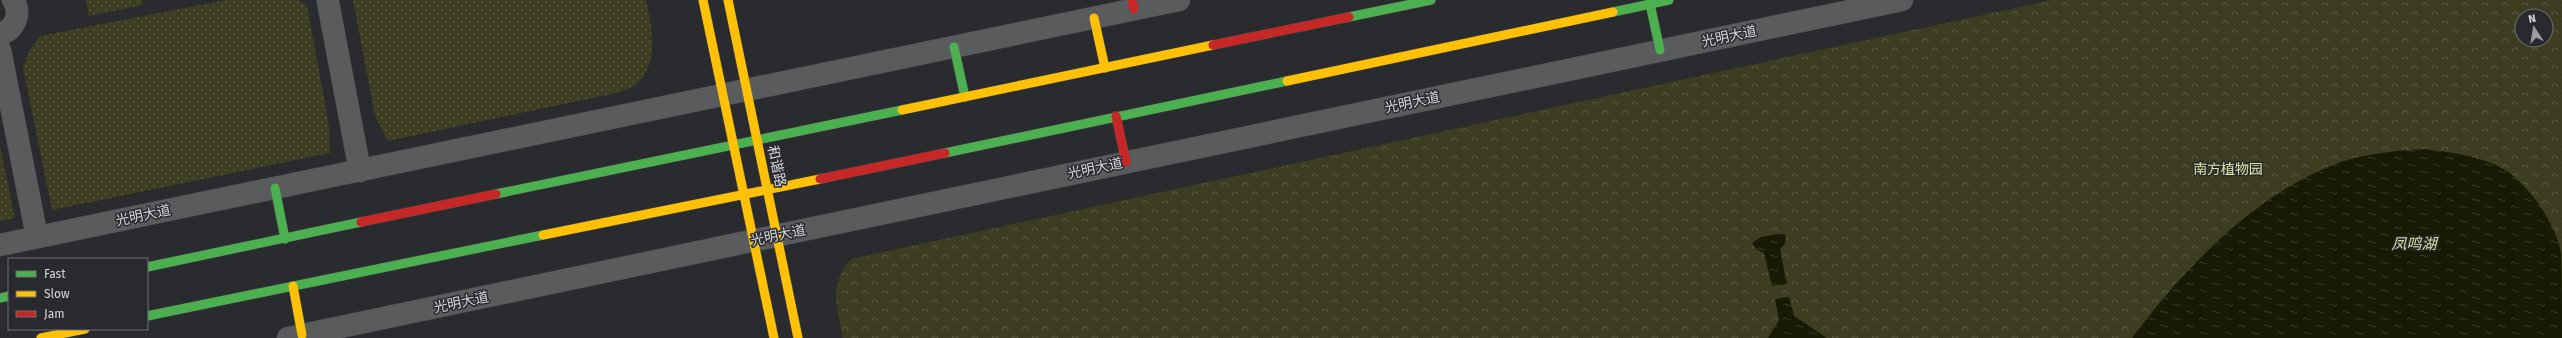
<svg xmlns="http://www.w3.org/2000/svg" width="2562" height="338" font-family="'Fira Sans','Noto Sans SC',sans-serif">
<defs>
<pattern id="grass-dots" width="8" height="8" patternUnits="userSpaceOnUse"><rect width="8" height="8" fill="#3d3e21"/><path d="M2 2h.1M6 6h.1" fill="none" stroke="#585941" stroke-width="1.8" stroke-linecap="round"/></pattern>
<pattern id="park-crowns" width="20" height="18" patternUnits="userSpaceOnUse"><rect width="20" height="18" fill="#3d3e21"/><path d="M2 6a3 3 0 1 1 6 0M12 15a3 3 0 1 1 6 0" fill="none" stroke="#585941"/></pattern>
<pattern id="water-ripples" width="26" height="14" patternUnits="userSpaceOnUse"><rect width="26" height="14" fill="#191a04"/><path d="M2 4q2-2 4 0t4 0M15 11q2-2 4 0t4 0" fill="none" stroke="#3a3b28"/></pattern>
</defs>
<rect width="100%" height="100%" fill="#292b2e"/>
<g fill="url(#grass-dots)">
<polygon points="86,0 142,0 143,5 89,16"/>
<polygon points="226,0 298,0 307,6 329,125 330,153 52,210 23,67 29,51 40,36"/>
<path d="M 353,0 L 646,0 C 652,26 659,59 640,81 C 636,86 626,89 621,92 L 388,141 L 375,116 Z"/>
<polygon points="0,146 15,218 0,221"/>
</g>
<path fill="url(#park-crowns)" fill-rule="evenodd" d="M 2052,0 L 2562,0 L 2562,338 L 843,338 C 837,307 828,285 851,259 ZM 2522,16 L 2546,16 L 2546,40 L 2522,40 Z"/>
<g fill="url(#water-ripples)">
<path d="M 2425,149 C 2449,152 2473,155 2496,165 C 2525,178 2555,221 2561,253 C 2562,280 2562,310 2562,338 L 2132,338 C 2183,269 2258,191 2341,162 C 2368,153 2396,151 2425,149 Z"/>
<polygon points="1778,234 1786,234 1785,244 1780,249 1787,284 1772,286 1764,253 1757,250 1752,243 1761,237"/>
<polygon points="1789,297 1794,316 1827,338 1768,338 1779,320 1775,299"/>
</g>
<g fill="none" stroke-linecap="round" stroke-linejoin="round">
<g stroke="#464749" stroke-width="23">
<g id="street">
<polyline points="328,2 360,171"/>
<path d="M 0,34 C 15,30 22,13 13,0"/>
<polyline points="0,50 37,237"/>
<polyline points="0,245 1179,0"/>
<polyline points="288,338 1902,0"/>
</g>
</g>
<g stroke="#464749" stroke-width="10">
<g id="fast">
<polyline points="1650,4 1660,50"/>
<polyline points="1613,12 1669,0"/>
<polyline points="1349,17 1431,0"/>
<polyline points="954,47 965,97"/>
<polyline points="945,153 1287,81"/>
<polyline points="275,188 285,239"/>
<polyline points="496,194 902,110"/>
<polyline points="147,267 361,222"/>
<polyline points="0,298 9,296"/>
<polyline points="147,316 543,235"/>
</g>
</g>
<g stroke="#464749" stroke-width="10">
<g id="slow">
<polyline points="703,0 774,338"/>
<polyline points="728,0 798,338"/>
<polyline points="1094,18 1105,68"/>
<polyline points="1287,81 1613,12"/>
<polyline points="902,110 1213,45"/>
<polyline points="543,235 820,179"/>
<polyline points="293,286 302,335"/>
<polyline points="41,338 85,329"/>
</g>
</g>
<g stroke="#464749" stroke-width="10">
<g id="jam">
<polyline points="1132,0 1134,9"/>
<polyline points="1213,45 1349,17"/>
<polyline points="1116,116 1126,162"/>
<polyline points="820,179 945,153"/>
<polyline points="361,222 496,194"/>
</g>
</g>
<use href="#street" stroke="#5a5b5d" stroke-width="22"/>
<use href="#fast" stroke="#4caf50" stroke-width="9"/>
<use href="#slow" stroke="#ffc107" stroke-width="9"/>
<use href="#jam" stroke="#c62828" stroke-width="9"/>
</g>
<g text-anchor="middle" stroke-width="3" stroke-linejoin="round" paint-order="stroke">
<g font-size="14" fill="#d6d8db" stroke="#282a2f">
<text transform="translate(1729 36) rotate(-12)" y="5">光明大道</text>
<text transform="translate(1412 102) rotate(-12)" y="5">光明大道</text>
<text transform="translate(777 166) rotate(78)" y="5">和谐路</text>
<text transform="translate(1095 168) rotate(-12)" y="5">光明大道</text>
<text transform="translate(143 215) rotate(-12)" y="5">光明大道</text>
<text transform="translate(778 235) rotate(-12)" y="5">光明大道</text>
<text transform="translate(461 302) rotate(-12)" y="5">光明大道</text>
</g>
<g font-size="14" fill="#e0e4a1" stroke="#282a2f">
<text x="2228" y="174">南方植物园</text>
</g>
<g font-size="15" font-style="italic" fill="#dade9c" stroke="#282a2f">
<text x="2414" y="249">凤鸣湖</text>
</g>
</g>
<rect x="8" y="258" width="140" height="72" fill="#282a2f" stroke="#6e7074"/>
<rect x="16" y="271" width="20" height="6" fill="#4caf50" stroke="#6e7074"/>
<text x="44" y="278" font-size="12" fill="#d6d8db">Fast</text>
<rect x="16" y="291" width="20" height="6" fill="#ffc107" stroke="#6e7074"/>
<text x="44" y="298" font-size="12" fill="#d6d8db">Slow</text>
<rect x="16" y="311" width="20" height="6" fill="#c62828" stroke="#6e7074"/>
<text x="44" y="318" font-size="12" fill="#d6d8db">Jam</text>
<g transform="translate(2534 28) rotate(348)"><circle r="19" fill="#282a2f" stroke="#6e7074"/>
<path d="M0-3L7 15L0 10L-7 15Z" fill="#999b9e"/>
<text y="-6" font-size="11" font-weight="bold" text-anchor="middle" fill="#d6d8db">N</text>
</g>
</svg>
